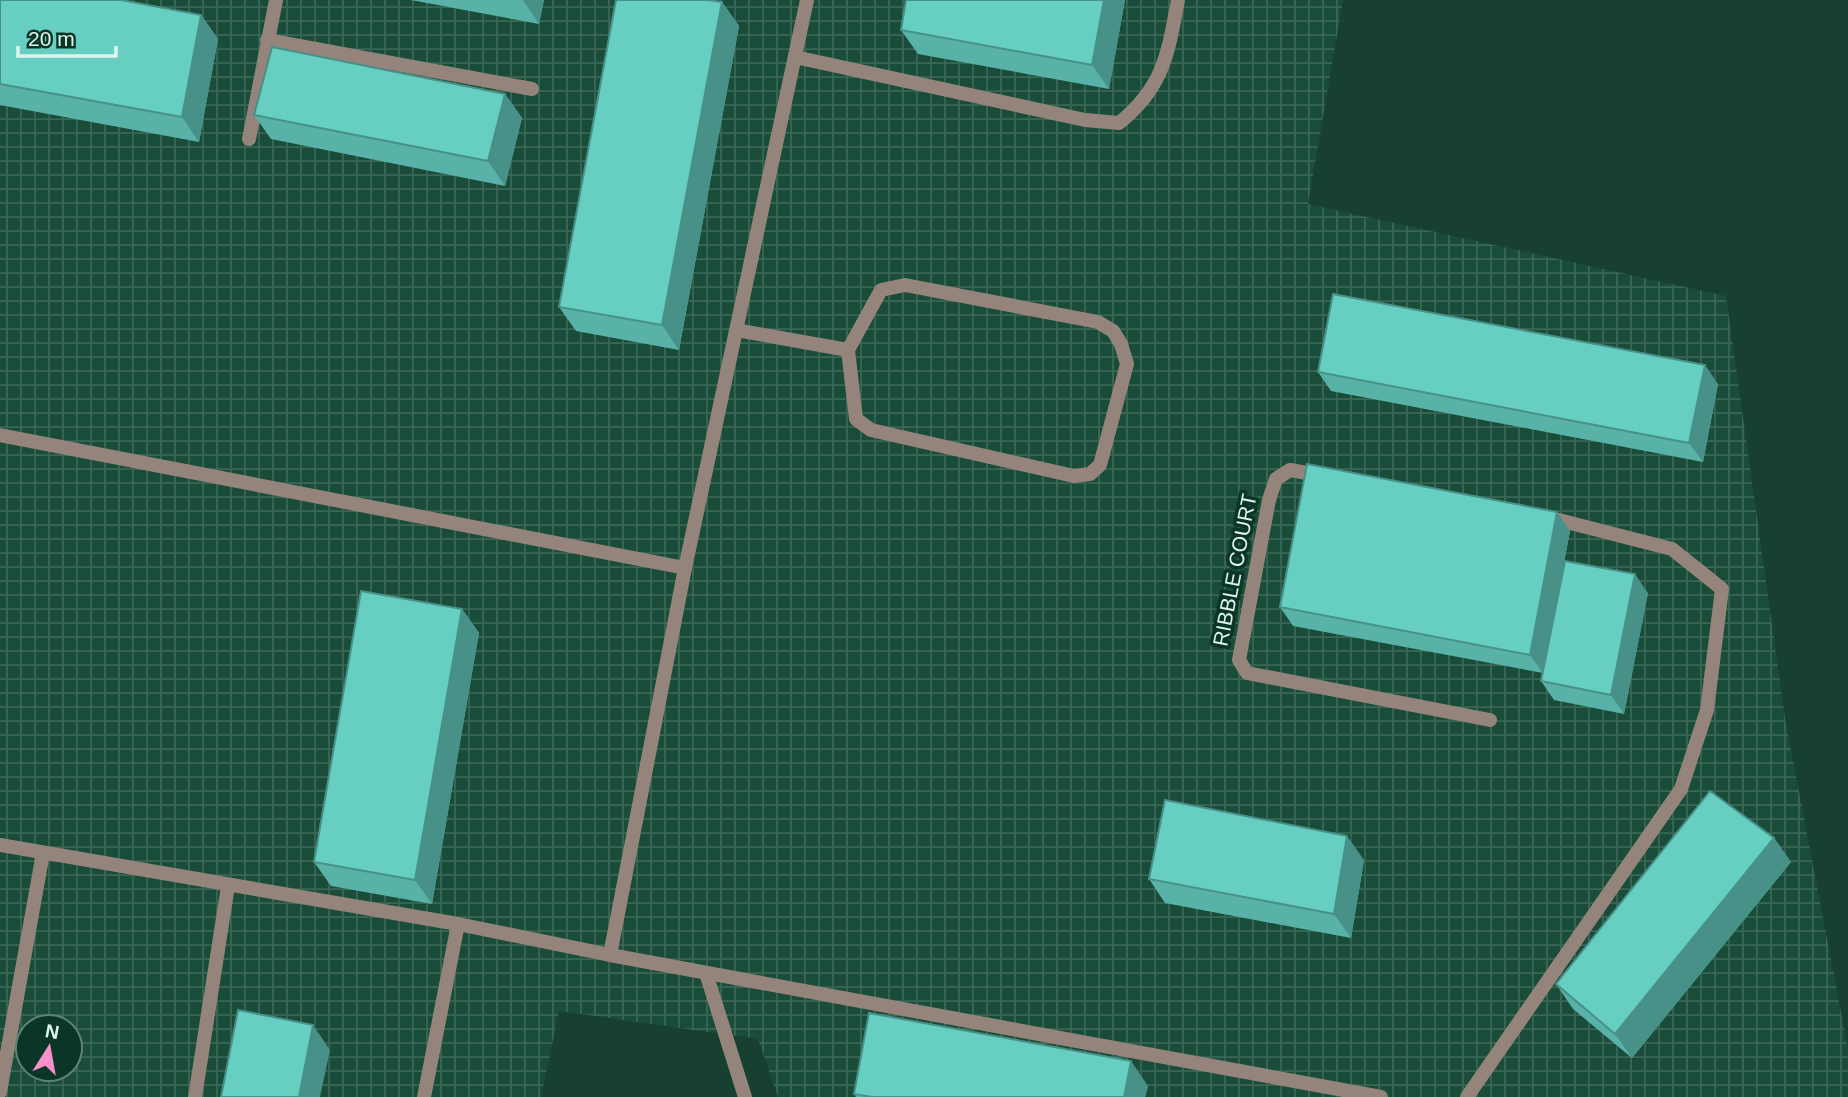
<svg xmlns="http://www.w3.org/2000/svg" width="1848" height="1097" font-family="Arial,sans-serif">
<defs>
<pattern id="industrial-grid" width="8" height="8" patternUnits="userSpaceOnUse" patternTransform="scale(1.75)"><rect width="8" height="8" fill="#194c39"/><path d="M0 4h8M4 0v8" fill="none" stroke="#3a6656"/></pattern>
</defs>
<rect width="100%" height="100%" fill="#174030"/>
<path fill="url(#industrial-grid)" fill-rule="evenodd" d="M 0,0 L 1343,0 L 1308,204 L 1726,296 L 1785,718 L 1848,1049 L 1848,1097 L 778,1097 L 758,1039 L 559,1011 L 541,1097 L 0,1097 ZM 28,1027 L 70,1027 L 70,1069 L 28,1069 Z"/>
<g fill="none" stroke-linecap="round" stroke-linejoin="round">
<g stroke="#95847c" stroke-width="14">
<polyline points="267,40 532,89"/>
<path d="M 795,57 L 1085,120 L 1119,123 C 1164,87 1168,53 1178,0"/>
<polyline points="249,139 276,0"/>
<polyline points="736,330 848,350 881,290 905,285 1098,322 1113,331 1121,344 1127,364 1100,465 1090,474 1074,476 871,430 856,419 848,350"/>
<polyline points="0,435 685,568"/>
<polyline points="1324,476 1290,470 1276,479 1269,500 1239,660 1247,673 1490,720"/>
<polyline points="0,845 458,924 610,955 685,568 807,0"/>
<polyline points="610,955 1381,1097"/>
<polyline points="706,973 745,1097"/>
<polyline points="0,1092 43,853"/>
<polyline points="195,1097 228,886"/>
<polyline points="424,1097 458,924"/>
<polyline points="1467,1097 1681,789 1707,710 1722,589 1672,549 1547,517"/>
</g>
</g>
<g fill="#58b2a7">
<polygon points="0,0 201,15 218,39 199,142 0,105"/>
<polygon points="411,0 544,0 539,24"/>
<polygon points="906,0 1125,0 1109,89 918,54 901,30"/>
<polygon points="722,2 739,26 679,350 576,331 559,307"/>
<polygon points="505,94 522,118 505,186 271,139 254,115"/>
<polygon points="1318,372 1718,384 1703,462 1331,391"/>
<polygon points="1557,512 1570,531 1554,615 1648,593 1624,714 1554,700 1541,681 1543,673 1293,626 1280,607"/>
<polygon points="462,609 479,633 432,904 331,886 314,862"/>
<polygon points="1774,838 1791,862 1632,1058 1573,1009 1556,984"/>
<polygon points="1364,860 1351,938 1165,903 1149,879"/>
<polygon points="1148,1086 1145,1097 856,1097 854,1094"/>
</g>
<g fill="#479188">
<polygon points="523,0 544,0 539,24"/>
<polygon points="1104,0 1125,0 1109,89 1092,65"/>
<polygon points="722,2 739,26 679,350 662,325"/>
<polygon points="201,15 218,39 199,142 182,117"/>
<polygon points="505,94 522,118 505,186 488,161"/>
<polygon points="1705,365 1718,384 1703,462 1689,443"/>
<polygon points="1557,512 1570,531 1543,673 1530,655"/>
<polygon points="1635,574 1648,593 1624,714 1611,695"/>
<polygon points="462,609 479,633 432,904 415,880"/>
<polygon points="1347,836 1364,860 1351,938 1334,914"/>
<polygon points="1774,838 1791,862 1632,1058 1615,1034"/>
<polygon points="313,1025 330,1050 320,1097 299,1097"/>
<polygon points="1131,1061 1148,1086 1145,1097 1124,1097"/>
</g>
<g fill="#66cfc2" stroke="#479188" stroke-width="2">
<polygon points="0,0 121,0 201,15 182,117 0,84"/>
<polygon points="616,0 709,0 722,2 662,325 559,307"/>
<polygon points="906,0 1104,0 1092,65 901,30"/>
<polygon points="272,47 505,94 488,161 254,115"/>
<polygon points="1333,294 1705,365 1689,443 1318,372"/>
<polygon points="1307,464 1557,512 1530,655 1280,607"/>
<polygon points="1565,561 1635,574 1611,695 1541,681"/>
<polygon points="361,591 462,609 415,880 314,862"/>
<polygon points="1710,791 1774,838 1615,1034 1556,984"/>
<polygon points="1165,800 1347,836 1334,914 1149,879"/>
<polygon points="238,1010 313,1025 299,1097 221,1097"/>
<polygon points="869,1013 1131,1061 1124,1097 872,1097 854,1094"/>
</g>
<g text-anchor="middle" stroke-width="7" stroke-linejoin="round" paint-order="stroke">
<g font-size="21" fill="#e0f5eb" stroke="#0b3526">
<text transform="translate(1235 570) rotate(-79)" y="7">RIBBLE COURT</text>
</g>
</g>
<g transform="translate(49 1048) rotate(11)"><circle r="33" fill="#0b3526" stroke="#608275" stroke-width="2"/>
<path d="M0-5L12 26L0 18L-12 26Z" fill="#f890cc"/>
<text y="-10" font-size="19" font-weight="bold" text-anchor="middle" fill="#e0f5eb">N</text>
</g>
<path d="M18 46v10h98v-10" fill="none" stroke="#e0f5eb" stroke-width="3.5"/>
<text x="28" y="46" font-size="21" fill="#e0f5eb" stroke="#0b3526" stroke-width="5" paint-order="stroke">20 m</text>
</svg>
